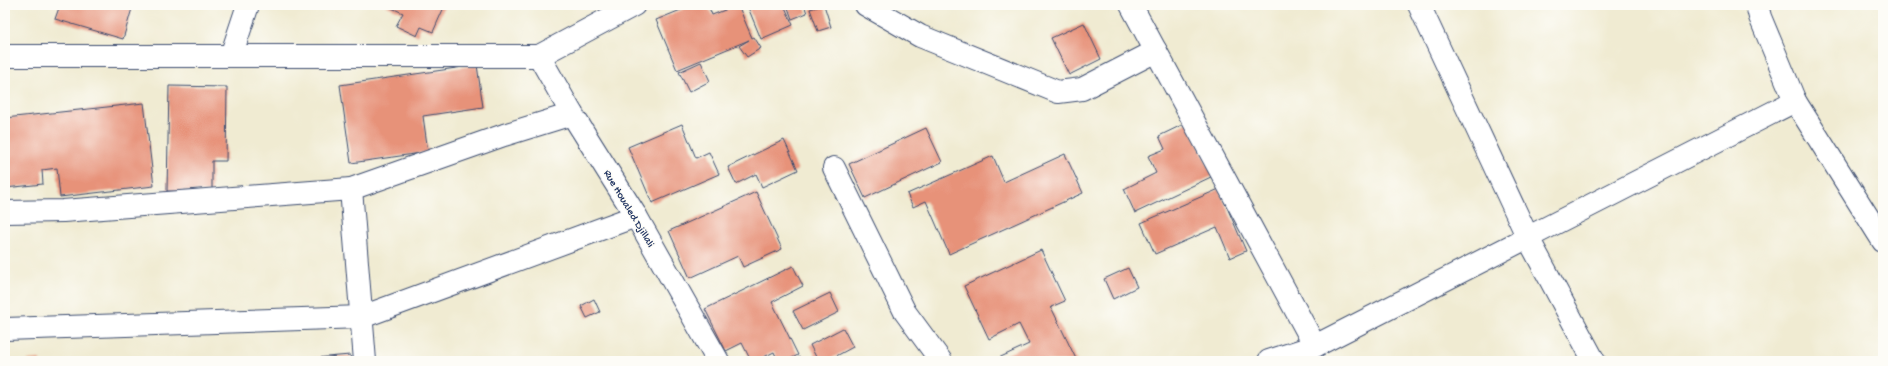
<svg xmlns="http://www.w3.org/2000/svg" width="1888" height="366" font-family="'Gochi Hand',sans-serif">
<rect width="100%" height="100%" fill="#fdfcf7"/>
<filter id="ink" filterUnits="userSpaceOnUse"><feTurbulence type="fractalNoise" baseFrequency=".025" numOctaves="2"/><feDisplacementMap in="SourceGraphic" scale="8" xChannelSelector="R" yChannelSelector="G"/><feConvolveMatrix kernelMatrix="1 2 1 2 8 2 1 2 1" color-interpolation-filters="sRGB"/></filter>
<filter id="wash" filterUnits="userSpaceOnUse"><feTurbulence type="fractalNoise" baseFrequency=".012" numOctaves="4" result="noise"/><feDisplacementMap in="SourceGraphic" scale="16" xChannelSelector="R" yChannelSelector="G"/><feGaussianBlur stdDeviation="0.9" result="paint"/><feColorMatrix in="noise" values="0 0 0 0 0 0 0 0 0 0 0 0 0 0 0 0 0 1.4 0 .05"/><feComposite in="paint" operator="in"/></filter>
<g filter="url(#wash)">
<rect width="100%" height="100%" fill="#f0ebd2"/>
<g id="blocks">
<g fill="#e79279">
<polygon points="60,5 133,5 123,39 55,19"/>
<polygon points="385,5 445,5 433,32 421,27 417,36 396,26 403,13"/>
<polygon points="693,5 708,5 712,15 738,5 752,38 754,37 761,48 747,57 739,46 749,40 677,70 656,20"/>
<polygon points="747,5 784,5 793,25 761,39"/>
<polygon points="787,5 804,5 807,13 792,19"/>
<polygon points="824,5 831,27 818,31 810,9"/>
<polygon points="1084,23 1101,59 1069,75 1051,38"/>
<polygon points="701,62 710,81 689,92 679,72"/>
<polygon points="477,65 483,107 423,116 428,152 351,163 340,85"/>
<polygon points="169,86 227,87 226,161 212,161 212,192 167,191"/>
<polygon points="144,103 154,186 60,197 57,168 42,170 43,184 5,188 5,118"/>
<polygon points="1188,122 1213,176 1135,213 1124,189 1156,173 1148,156 1165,149 1159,136"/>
<polygon points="682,124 696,158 709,152 719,174 652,203 628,147"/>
<polygon points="926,128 942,162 865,198 849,164"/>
<polygon points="784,140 798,170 762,187 756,174 736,184 728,167"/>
<polygon points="1065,154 1083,193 949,254 926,201 913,207 907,194 993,156 1004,182"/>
<polygon points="1219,189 1246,251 1230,258 1217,227 1155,254 1141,223"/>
<polygon points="756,192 782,249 743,267 738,256 690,278 669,231"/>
<polygon points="1041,250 1065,301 1051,307 1077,361 992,361 1029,344 1019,324 989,339 964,286"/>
<polygon points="793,266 803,286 772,302 798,355 786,361 778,361 774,352 756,361 751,361 742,343 726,351 705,309"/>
<polygon points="1128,268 1137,287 1113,299 1104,279"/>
<polygon points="830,293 839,312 803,330 793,311"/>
<polygon points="594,299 600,312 587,318 581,306"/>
<polygon points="843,328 853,347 827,361 818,361 810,345"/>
<polygon points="350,355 351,361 305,361 304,359"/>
<polygon points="800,357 802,361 792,361"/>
<polygon points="40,359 40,361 28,361 28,360"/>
<polygon points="296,359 296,361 282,361 282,360"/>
</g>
</g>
</g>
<g filter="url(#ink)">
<use href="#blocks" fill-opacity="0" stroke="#3b4b6f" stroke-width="1"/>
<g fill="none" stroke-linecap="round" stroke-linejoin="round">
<g stroke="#3b4b6f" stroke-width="24">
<g id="minor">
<polyline points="866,5 920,36 1058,92 1082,89 1156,51"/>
<polyline points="1131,5 1315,346"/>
<polyline points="1419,5 1528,238 1594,361"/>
<polyline points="1757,5 1760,17 1795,101 1883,241"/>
<polyline points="5,56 539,56 634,5"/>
<polyline points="231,56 248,5"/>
<polyline points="539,56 572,114 636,216 718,361"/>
<polyline points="834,168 905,312 941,361"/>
<polyline points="351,189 365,361"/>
<polyline points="5,212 63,211 351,189 504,135 572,114"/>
<polyline points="5,329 362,317 636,216"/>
<polyline points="1269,361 1315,346 1795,101"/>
</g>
</g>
<use href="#minor" stroke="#fff" stroke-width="22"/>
</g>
</g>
<g text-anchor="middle" stroke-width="3" stroke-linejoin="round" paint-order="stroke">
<g font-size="11" fill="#1b2f5e" stroke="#fdfcf7">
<text transform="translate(630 208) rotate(59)" y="4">Rue Houaled Djillali</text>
</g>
</g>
<rect width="1888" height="366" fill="none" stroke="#fdfcf7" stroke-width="20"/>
</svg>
